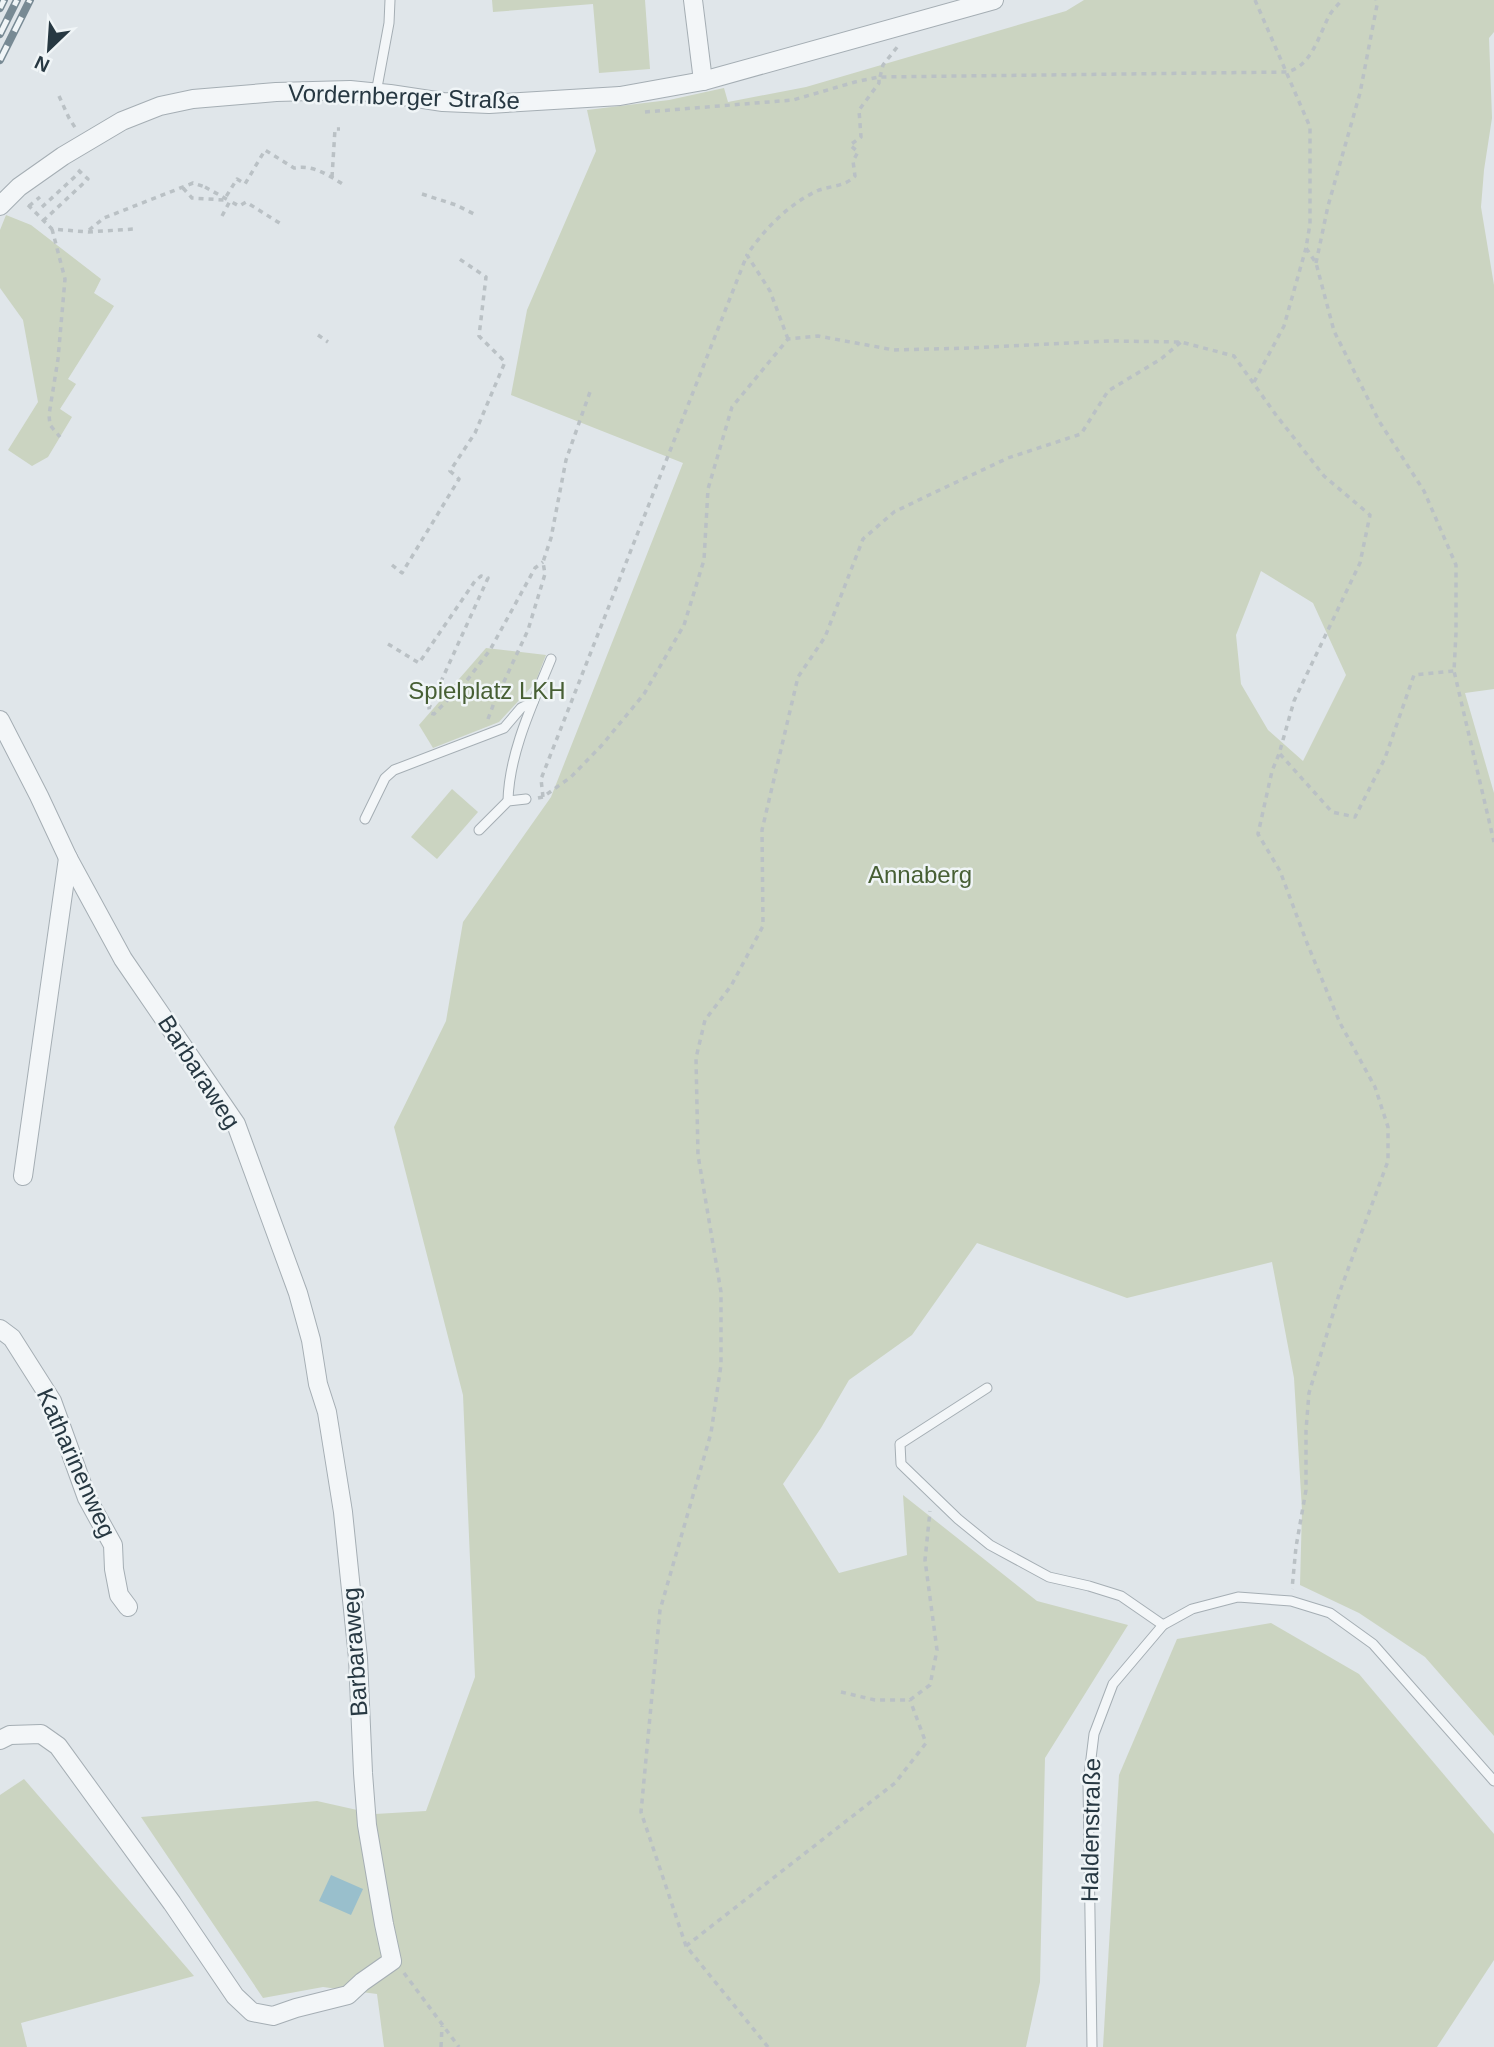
<svg xmlns="http://www.w3.org/2000/svg" width="1494" height="2047" font-family="Helvetica,sans-serif">
<rect width="100%" height="100%" fill="#e0e6ea"/>
<g fill="#cbd4c1" fill-rule="evenodd">
<polygon points="492,0 645,0 650,69 599,73 593,4 493,12"/>
<path d="M 1084,0 L 1494,0 L 1494,32 L 1489,38 L 1492,118 L 1484,170 L 1481,207 L 1494,285 L 1494,689 L 1465,693 L 1494,793 L 1494,1736 L 1425,1657 L 1359,1613 L 1300,1585 L 1302,1510 L 1294,1378 L 1272,1262 L 1127,1298 L 977,1243 L 912,1335 L 849,1380 L 821,1428 L 783,1484 L 839,1573 L 907,1555 L 903,1495 L 1037,1601 L 1128,1625 L 1045,1758 L 1040,1982 L 1026,2047 L 384,2047 L 377,1994 L 323,1987 L 263,1998 L 141,1817 L 317,1801 L 375,1814 L 426,1811 L 475,1677 L 463,1395 L 394,1127 L 446,1021 L 463,922 L 551,797 L 683,463 L 511,395 L 527,310 L 596,151 L 587,110 L 669,100 L 724,88 L 728,102 L 806,87 L 1066,11 ZM 1261,571 L 1313,603 L 1346,675 L 1303,761 L 1268,730 L 1241,684 L 1236,635 Z"/>
<polygon points="6,215 31,225 101,279 94,293 114,306 68,379 76,384 60,409 72,417 48,457 32,466 8,450 38,402 23,320 0,288 0,230"/>
<polygon points="486,648 546,655 535,683 499,722 433,748 419,725"/>
<polygon points="452,789 478,812 437,859 411,837"/>
<polygon points="1271,1623 1359,1674 1494,1834 1494,1960 1437,2047 1103,2047 1119,1775 1177,1639"/>
<polygon points="24,1779 194,1976 21,2023 27,2047 0,2047 0,1795"/>
</g>
<polygon fill="#99bfcc" points="331,1875 363,1889 351,1915 319,1901"/>
<g fill="none" stroke-linecap="round" stroke-linejoin="round">
<g stroke="#a5aeb4" stroke-width="11">
<g id="service">
<polyline points="376,93 389,23 390,0"/>
<path d="M 508,801 C 509,753 533,703 551,659"/>
<polyline points="365,819 385,778 394,770 504,728 521,708 533,702"/>
<polyline points="479,830 508,801 526,799"/>
<polyline points="987,1388 900,1444 901,1464 958,1519 990,1545 1049,1577 1089,1586 1121,1596 1163,1625"/>
<polyline points="1092,2047 1088,1783 1094,1734 1113,1684 1163,1625 1192,1609 1238,1597 1291,1601 1330,1613 1373,1644 1494,1781"/>
</g>
</g>
<g stroke="#a5aeb4" stroke-width="20">
<g id="minor">
<polyline points="693,0 703,81"/>
<polyline points="0,206 19,187 63,156 122,121 160,106 193,99 276,92 350,90 390,94 443,102 489,104 620,96 703,81 994,0"/>
<polyline points="0,720 39,796 68,858 123,959 236,1124 298,1293 311,1340 318,1384 327,1412 343,1512 358,1658 363,1773 367,1825 384,1924 392,1961 362,1982 348,1995 296,2008 273,2016 252,2012 235,1996 172,1903 58,1746 41,1734 10,1735 0,1740"/>
<polyline points="23,1176 68,858"/>
<polyline points="0,1329 12,1338 52,1401 87,1498 113,1545 114,1569 119,1595 128,1607"/>
</g>
</g>
<g stroke="#bac1c5" stroke-width="3.5" stroke-dasharray="5 5" stroke-linecap="butt">
<polyline points="1255,0 1310,127 1310,224 1306,248 1316,263 1334,331 1379,421 1424,491 1456,565 1456,633 1454,671 1494,842"/>
<polyline points="880,77 883,65 898,46"/>
<polyline points="59,96 69,118 76,129"/>
<path d="M 645,112 L 793,100 L 855,82 L 879,77 L 1287,72 C 1311,66 1318,38 1328,18 C 1331,11 1337,6 1342,0"/>
<polyline points="332,177 335,129 340,129"/>
<path d="M 183,188 L 192,198 L 224,200 L 237,179 L 245,184 L 265,150 L 294,168 C 314,164 329,176 346,186"/>
<polyline points="422,194 456,205 476,215"/>
<polyline points="28,205 52,229 88,232 134,229"/>
<polyline points="29,206 40,197"/>
<polyline points="42,207 80,172"/>
<polyline points="222,216 230,201 239,206 246,202 281,224"/>
<polyline points="43,221 88,179 75,167"/>
<polyline points="52,229 65,279 58,359 49,415 50,425 60,437"/>
<polyline points="89,230 104,218 193,183 205,187"/>
<polyline points="1316,263 1328,206 1360,93 1377,5 1376,0"/>
<polyline points="318,335 328,342"/>
<path d="M 788,339 L 770,291 L 747,255 C 764,229 790,203 819,190 C 831,186 846,186 855,176 L 853,161 L 858,152 L 850,145 L 861,137 L 859,110 L 879,83 L 879,77"/>
<polyline points="1254,382 1284,326 1306,248"/>
<polyline points="392,565 402,573 459,479 450,471 475,433 505,362 479,336 486,277 458,258"/>
<polyline points="388,644 419,663 475,581 481,576 488,578 429,708 430,713 434,714 468,679 490,650 535,568 543,562"/>
<polyline points="488,719 494,703 528,630 545,574 543,562 551,538 566,460 591,389"/>
<polyline points="1280,754 1332,812 1355,817 1385,758 1414,675 1454,671"/>
<polyline points="543,797 541,779 747,255"/>
<polyline points="538,798 543,797 571,777 602,745 644,694 684,625 704,560 708,489 732,407 788,339 818,336 894,350 970,348 1110,341 1181,342 1234,356 1276,415 1324,476 1370,515 1360,563 1294,701 1279,754 1272,771 1258,834 1280,871 1307,943 1340,1023 1375,1087 1388,1127 1388,1161 1340,1291 1309,1393 1306,1430 1306,1490 1296,1547 1292,1589"/>
<polyline points="841,1692 875,1700 910,1700 930,1685 937,1650 925,1560 930,1511"/>
<polyline points="686,1946 895,1783 926,1743 910,1700"/>
<polyline points="404,1973 459,2047"/>
<polyline points="441,2047 442,2026"/>
<polyline points="768,2047 686,1946 641,1812 660,1610 711,1433 721,1365 721,1292 698,1155 696,1058 705,1020 731,986 763,926 762,830 798,677 825,637 863,539 894,512 929,495 1008,458 1081,434 1108,391 1161,359 1181,342"/>
</g>
<use href="#service" stroke="#f3f6f8" stroke-width="9"/>
<use href="#minor" stroke="#f3f6f8" stroke-width="18"/>
<g stroke="#788a94" stroke-width="8">
<g id="rail">
<polyline points="0,8 4,0"/>
<polyline points="0,34 17,0"/>
<polyline points="0,60 30,0"/>
</g>
</g>
<use href="#rail" stroke="#f0f5f7" stroke-width="5" stroke-dasharray="16" stroke-linecap="butt"/>
<polyline stroke="#bac1c5" stroke-width="3.5" stroke-dasharray="5 5" stroke-linecap="butt" points="205,187 230,201"/>
</g>
<g text-anchor="middle" stroke-width="5" stroke-linejoin="round" paint-order="stroke">
<g font-size="24" fill="#273842" stroke="#f0f5f7">
<text transform="translate(404 97) rotate(2)" y="8">Vordernberger Straße</text>
<text transform="translate(199 1072) rotate(57)" y="8">Barbaraweg</text>
<text transform="translate(76 1463) rotate(66)" y="8">Katharinenweg</text>
<text transform="translate(355 1652) rotate(-94)" y="8">Barbaraweg</text>
<text transform="translate(1091 1830) rotate(-89)" y="8">Haldenstraße</text>
</g>
<g font-size="24" fill="#475f34" stroke="#f0f5f7">
<text x="487" y="699">Spielplatz LKH</text>
<text x="920" y="883">Annaberg</text>
</g>
</g>
<g transform="translate(49 49) rotate(205)" stroke="#f0f5f7" stroke-width="5" paint-order="stroke">
<path d="M0-5L12 26L0 18L-12 26Z" fill="#273842"/>
<text y="-10" font-size="19" font-weight="bold" text-anchor="middle" fill="#273842">N</text>
</g>
</svg>
